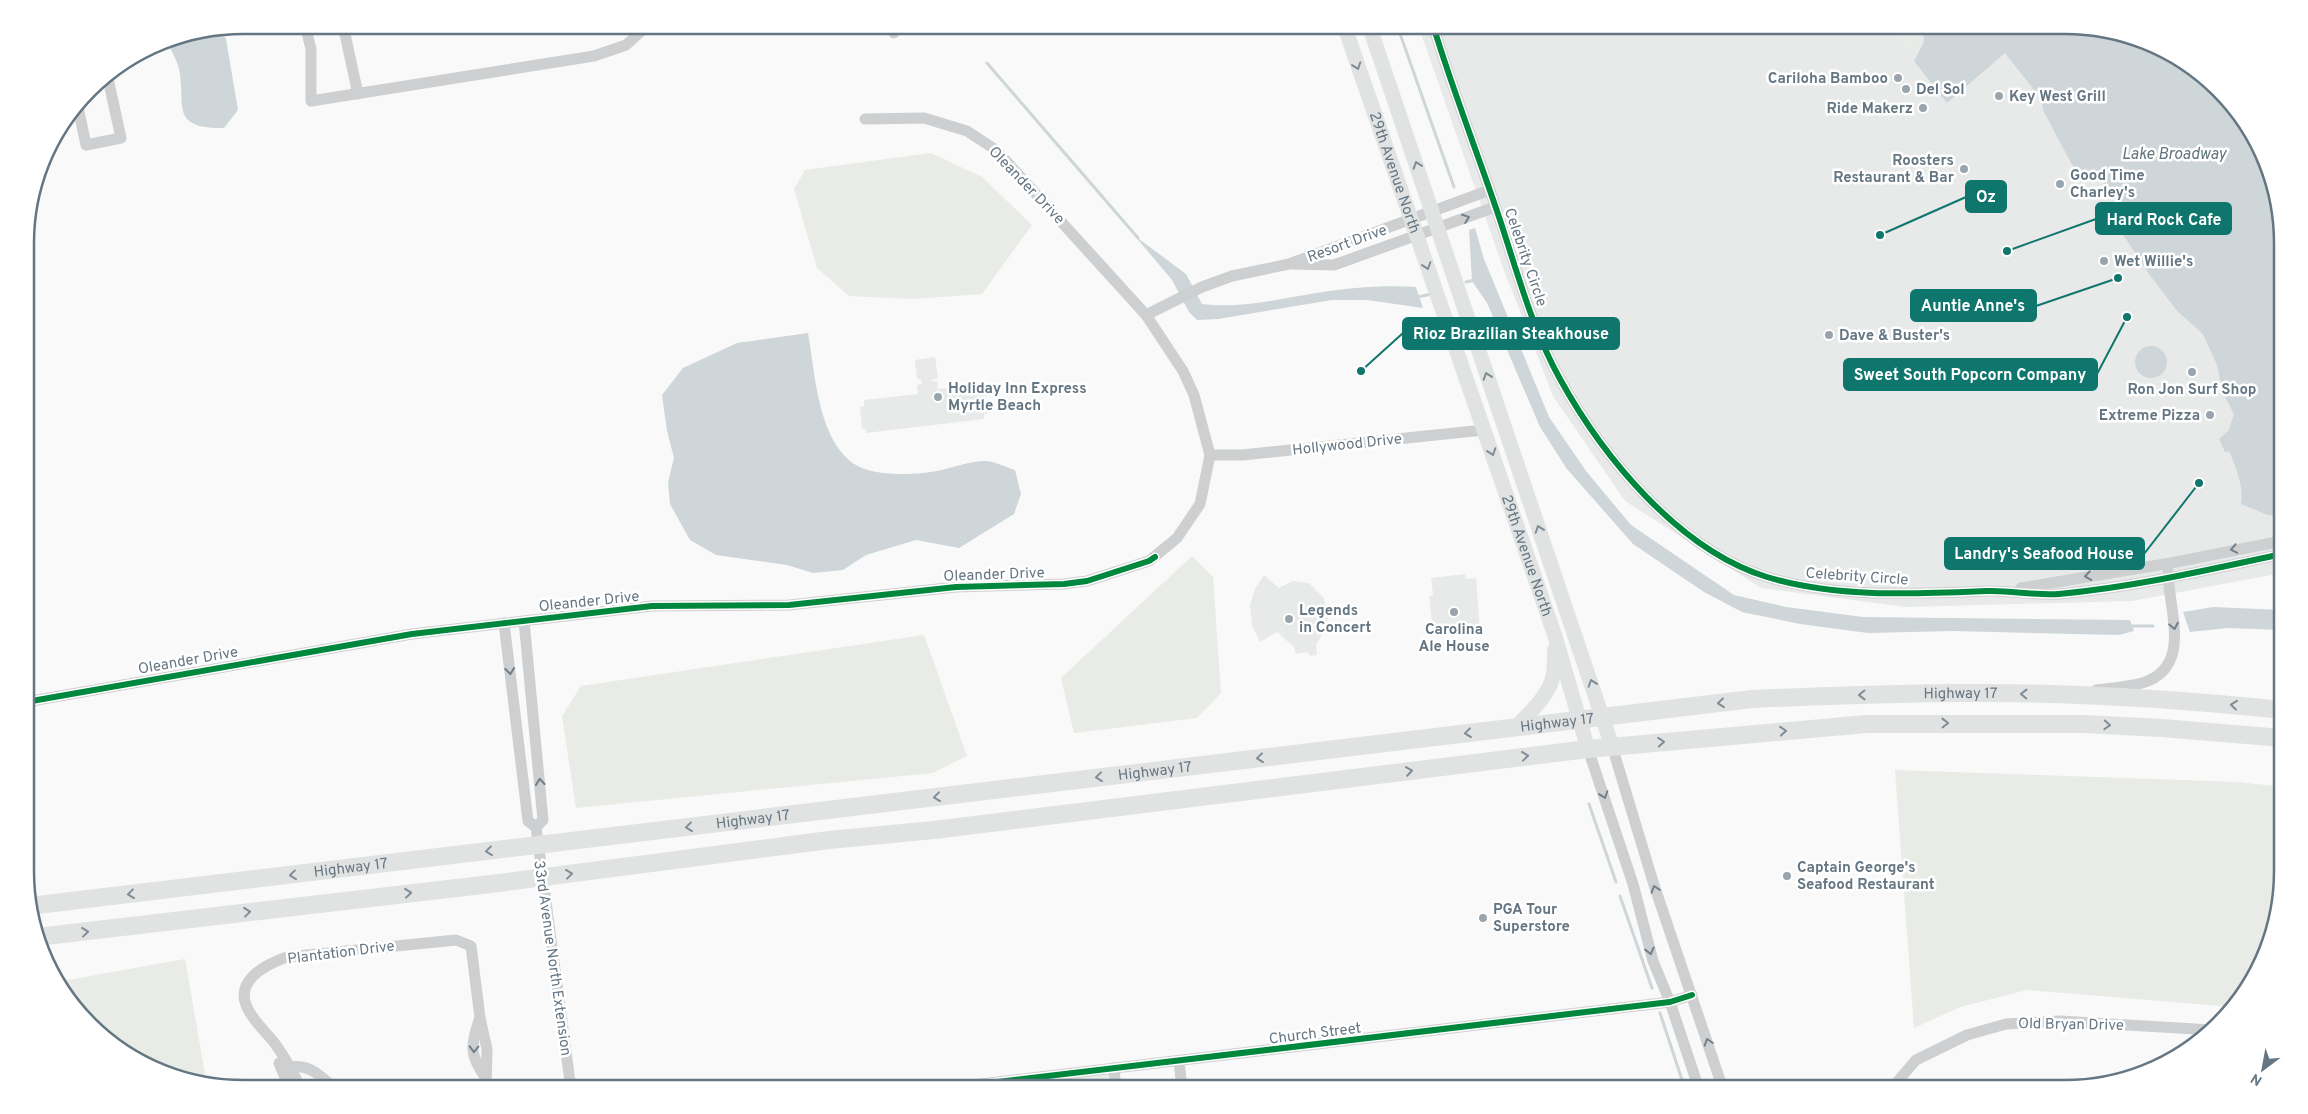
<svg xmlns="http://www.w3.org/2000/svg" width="2308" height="1114" font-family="Overpass,sans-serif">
<rect width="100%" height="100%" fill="#f9f9f9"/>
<g fill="#e8e9e9">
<polygon points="1418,25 2065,25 2161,47 2209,79 2246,122 2281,215 2282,573 2132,601 1906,607 1761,588 1625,501 1553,396 1502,265"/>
<polygon points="935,357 938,378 932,380 933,382 937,381 938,389 982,384 982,391 985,390 988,413 984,414 984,419 866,433 866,429 862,429 860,407 864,406 864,400 918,394 917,385 922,384 921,379 917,379 915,360"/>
<polygon points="1465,574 1466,579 1476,578 1480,630 1442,634 1441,629 1433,630 1429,596 1433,595 1431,578"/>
<polygon points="1264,575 1279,588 1293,581 1309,583 1323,597 1329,614 1325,631 1316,644 1317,655 1310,656 1307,652 1296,654 1294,647 1277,632 1260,642 1252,625 1250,605 1255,589"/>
</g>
<g fill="#e8ebe6">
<polygon points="1887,25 1917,25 1915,44 1910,53"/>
<polygon points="931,153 982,177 1032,225 982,294 913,299 849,296 817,268 794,189 805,170"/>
<polygon points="1192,556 1213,577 1221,693 1197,718 1074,733 1061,678"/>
<polygon points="924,635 967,756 933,773 576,808 562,716 581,686"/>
<polygon points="1895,770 2238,782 2283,787 2283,871 2261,967 2234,1007 2027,990 1960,1007 1914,1028"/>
<polygon points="185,959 206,1080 147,1067 70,1003 57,982"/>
<polygon points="1114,1068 1114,1089 1012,1089"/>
</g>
<g fill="#ced6d9">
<path d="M 1922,25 L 2065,25 L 2161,47 L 2203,75 L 2238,112 L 2246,131 L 2249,148 L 2262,164 L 2281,215 L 2282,516 L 2268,515 L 2241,504 C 2244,487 2236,467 2229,451 L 2225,452 L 2219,439 L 2229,430 L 2234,414 L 2223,393 L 2217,365 L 2203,334 L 2178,312 L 2149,274 L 2116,224 L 2127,215 L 2094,170 L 2084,179 L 2071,163 L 2043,110 L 2042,100 L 2005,53 L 1947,103 L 1914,61 L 1924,42 Z"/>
<path d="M 221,29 L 226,39 L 238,110 L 224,128 C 166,129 188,102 178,65 C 175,57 170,48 166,40 Z"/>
<polygon points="1475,228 1484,259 1549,417 1586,471 1631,525 1734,595 1786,607 1863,617 2130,620 2134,631 2119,635 1953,631 1868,633 1800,624 1742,612 1704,592 1633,544 1567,469 1540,427 1487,303 1472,281 1469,230"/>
<path d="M 1135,236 L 1186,274 L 1202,304 C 1240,309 1278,299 1316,293 C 1349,288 1384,285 1416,287 L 1423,308 L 1367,300 L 1332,300 L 1218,319 L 1197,320 L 1189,312 L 1172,280 Z"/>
<path d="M 808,333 C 815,372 818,442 856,465 C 873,476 911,475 931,472 C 946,470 969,461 983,461 C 992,460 1006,467 1015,470 L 1021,494 L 1014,514 L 959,548 L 916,540 L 866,555 L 843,570 L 813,573 L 787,565 L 716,555 L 690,540 L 670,504 L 668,482 L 674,458 L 667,431 L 662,395 L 683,368 L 737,343 Z"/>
<circle cx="2151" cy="362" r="16"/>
<polygon points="2213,607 2282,610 2282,630 2228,628 2190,632 2183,612"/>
</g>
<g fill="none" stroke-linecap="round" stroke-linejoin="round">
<g stroke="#ced6d9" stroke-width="3">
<polyline points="1397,25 1454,187"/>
<polyline points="987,63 1138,238"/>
<polyline points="1466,282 1475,280"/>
<polyline points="1418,297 1431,294"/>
<polyline points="2130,626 2153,626"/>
<polyline points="1589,804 1616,882"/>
<polyline points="1620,896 1652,988"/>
<polyline points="1660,1013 1685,1089"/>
</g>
<g stroke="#cecfd0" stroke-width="11">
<polyline points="305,25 311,49 311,101 594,56 626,45 648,25"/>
<polyline points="343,25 358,94"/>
<polyline points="892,25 894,33"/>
<path d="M 1433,25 C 1452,88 1476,149 1497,211 C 1516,267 1531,327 1560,379 C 1603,457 1679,550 1767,577 C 1837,598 1915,594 1987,591 C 2011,590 2035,596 2059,594 C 2134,587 2208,570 2282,554"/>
<polyline points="78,107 86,145 121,138 107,74"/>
<polyline points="1293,264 1334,265 1495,207"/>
<polyline points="1146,315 1202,287 1232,276 1289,264 1490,190"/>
<polyline points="1210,455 1242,455 1484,430"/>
<polyline points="2021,588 2171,563 2282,541"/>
<polyline points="524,621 543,820 536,827"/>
<polyline points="504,623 528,821 536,827 571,1089"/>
<path d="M 2096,690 C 2110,688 2129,687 2142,683 C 2194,667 2168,610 2168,571"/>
<polyline points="26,702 412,634 652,606 789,605 956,587 1064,584 1087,581 1149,561 1177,538 1200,504 1210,455 1194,395 1183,371 1146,315 996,150 967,131 924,118 865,119"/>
<polyline points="1612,746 1654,885 1723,1089"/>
<polyline points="1588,749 1633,884 1653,961 1670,1002 1699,1089"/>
<path d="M 479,1020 C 471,1046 469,1054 485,1077"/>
<polyline points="1179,1061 1182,1089"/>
<polyline points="279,1063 290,1089"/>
<polyline points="1114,1068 1116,1089"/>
<path d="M 282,1069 C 306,1061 318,1073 335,1089"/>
<path d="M 301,1089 C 294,1074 286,1059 276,1045 C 268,1034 256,1024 249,1011 C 232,982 264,965 287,957 L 456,940 L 471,946 L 480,1018 L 487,1049 L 486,1089"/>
<polyline points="939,1089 1670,1002 1692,995"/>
<polyline points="1891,1089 1916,1060 1967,1035 2006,1024 2060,1021 2212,1030"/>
</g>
<g stroke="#e1e2e2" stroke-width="15">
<path id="s1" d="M 1344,25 L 1555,636 L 1588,749"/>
<polyline points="1369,25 1612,746"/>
<path d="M 1516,727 C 1529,713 1549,696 1553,676 C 1555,667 1554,657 1555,648"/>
</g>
<g stroke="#e1e2e2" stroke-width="18">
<path id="s2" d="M 29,906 L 1752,699 C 1823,696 1894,693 1964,693 C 2071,692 2177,699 2283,710"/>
<polyline points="37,937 491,884 829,840 934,830 1588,749 1866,724 2084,724 2162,728 2283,738"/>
</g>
<g stroke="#fff" stroke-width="9">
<g id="cycleway">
<path d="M 1433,25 C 1452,88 1476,149 1497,211 C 1516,267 1531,327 1560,379 C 1603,457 1679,550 1767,577 C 1837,598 1915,594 1987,591 C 2011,590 2035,596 2059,594 C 2134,587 2208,570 2282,554"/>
<polyline points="26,702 412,634 652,606 789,605 956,587 1064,584 1087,581 1149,561 1155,557"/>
<polyline points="939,1089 1670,1002 1692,995"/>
</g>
</g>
<use href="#cycleway" stroke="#00873e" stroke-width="6"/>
</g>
<defs><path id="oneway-chevron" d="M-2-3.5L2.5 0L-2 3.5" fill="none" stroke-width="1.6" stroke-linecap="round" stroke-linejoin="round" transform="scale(1.25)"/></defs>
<g stroke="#7e8c96">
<use href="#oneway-chevron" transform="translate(1357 66) rotate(71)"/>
<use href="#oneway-chevron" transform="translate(1417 165) rotate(-109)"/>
<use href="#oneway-chevron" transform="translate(1427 266) rotate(71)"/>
<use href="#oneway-chevron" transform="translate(1487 376) rotate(-109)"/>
<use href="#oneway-chevron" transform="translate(1492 452) rotate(71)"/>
<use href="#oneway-chevron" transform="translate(1539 529) rotate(-109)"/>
<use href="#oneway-chevron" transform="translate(1592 683) rotate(-109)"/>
<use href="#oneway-chevron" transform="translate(2024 694) rotate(-179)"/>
<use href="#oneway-chevron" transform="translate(1862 695) rotate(179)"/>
<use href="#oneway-chevron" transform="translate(1721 703) rotate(174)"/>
<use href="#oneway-chevron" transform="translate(2234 705) rotate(-174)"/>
<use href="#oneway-chevron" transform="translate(1945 723) rotate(-1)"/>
<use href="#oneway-chevron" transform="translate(2107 725) rotate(3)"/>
<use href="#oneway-chevron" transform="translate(1783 731) rotate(-5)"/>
<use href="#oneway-chevron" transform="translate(1468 733) rotate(173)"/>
<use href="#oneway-chevron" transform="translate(1661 742) rotate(-5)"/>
<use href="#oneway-chevron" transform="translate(1525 756) rotate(-7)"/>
<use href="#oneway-chevron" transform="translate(1260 758) rotate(173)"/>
<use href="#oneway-chevron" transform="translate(1409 771) rotate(-8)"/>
<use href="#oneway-chevron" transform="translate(1099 777) rotate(173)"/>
<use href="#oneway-chevron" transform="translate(937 797) rotate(173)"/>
<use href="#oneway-chevron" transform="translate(689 827) rotate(173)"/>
<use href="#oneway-chevron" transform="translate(489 851) rotate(173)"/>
<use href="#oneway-chevron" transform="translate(569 874) rotate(-7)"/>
<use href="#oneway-chevron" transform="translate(293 875) rotate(173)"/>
<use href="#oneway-chevron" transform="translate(408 893) rotate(-6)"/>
<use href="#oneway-chevron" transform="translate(131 894) rotate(173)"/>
<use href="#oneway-chevron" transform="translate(247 912) rotate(-7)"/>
<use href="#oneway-chevron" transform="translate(85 932) rotate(-7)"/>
</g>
<g stroke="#707f8b">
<use href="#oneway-chevron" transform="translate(1466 218) rotate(-21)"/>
<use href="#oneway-chevron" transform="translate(2234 549) rotate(169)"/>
<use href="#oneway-chevron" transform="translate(2088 576) rotate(171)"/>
<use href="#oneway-chevron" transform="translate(2174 626) rotate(79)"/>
<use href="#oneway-chevron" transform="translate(510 671) rotate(83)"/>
<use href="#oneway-chevron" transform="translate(540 782) rotate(-96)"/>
<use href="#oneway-chevron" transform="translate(1604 795) rotate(71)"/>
<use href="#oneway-chevron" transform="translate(1655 889) rotate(-108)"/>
<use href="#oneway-chevron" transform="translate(1650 951) rotate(76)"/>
<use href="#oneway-chevron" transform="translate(1708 1042) rotate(-108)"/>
<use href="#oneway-chevron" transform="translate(474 1049) rotate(91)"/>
</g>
<g fill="#99a4ac" stroke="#fff" stroke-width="2">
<circle cx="1898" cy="78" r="5"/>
<circle cx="1906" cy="89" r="5"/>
<circle cx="1999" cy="96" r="5"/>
<circle cx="1923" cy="108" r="5"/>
<circle cx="1964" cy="169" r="5"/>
<circle cx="2060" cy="184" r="5"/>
<circle cx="2104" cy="261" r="5"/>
<circle cx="1829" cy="335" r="5"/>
<circle cx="2192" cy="372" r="5"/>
<circle cx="938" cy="397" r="5"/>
<circle cx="2210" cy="415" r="5"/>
<circle cx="1454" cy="612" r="5"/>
<circle cx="1289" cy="619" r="5"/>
<circle cx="1787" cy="876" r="5"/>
<circle cx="1483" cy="918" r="5"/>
</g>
<g text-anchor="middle" stroke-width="5" stroke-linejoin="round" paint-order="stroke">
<g font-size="15" font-weight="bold" fill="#657683" stroke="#fff" text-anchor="start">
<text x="1888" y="83" text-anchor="end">Cariloha Bamboo</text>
<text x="1916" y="94">Del Sol</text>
<text x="2009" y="101">Key West Grill</text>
<text x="1913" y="113" text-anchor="end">Ride Makerz</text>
<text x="1954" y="165" text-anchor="end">Roosters<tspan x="1954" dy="17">Restaurant &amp; Bar</tspan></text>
<text x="2070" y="180">Good Time<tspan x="2070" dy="17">Charley's</tspan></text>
<text x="2114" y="266">Wet Willie's</text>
<text x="1839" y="340">Dave &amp; Buster's</text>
<text x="948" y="393">Holiday Inn Express<tspan x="948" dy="17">Myrtle Beach</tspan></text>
<text x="2192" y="394" text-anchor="middle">Ron Jon Surf Shop</text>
<text x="2200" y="420" text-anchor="end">Extreme Pizza</text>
<text x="1299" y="615">Legends<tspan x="1299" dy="17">in Concert</tspan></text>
<text x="1454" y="634" text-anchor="middle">Carolina<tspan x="1454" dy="17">Ale House</tspan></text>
<text x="1797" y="872">Captain George's<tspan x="1797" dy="17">Seafood Restaurant</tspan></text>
<text x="1493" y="914">PGA Tour<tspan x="1493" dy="17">Superstore</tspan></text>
</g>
<g font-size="15" fill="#657683" stroke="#fff">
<text dy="5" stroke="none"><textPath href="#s1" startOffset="156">29th Avenue North</textPath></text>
<text transform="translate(1027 185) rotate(46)" y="5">Oleander Drive</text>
<text transform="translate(1347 243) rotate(-20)" y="5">Resort Drive</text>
<text transform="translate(1526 257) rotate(71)" y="5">Celebrity Circle</text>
<text transform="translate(1347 444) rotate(-6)" y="5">Hollywood Drive</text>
<text dy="5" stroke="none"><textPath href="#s1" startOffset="561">29th Avenue North</textPath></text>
<text transform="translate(994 574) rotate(-2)" y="5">Oleander Drive</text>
<text transform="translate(1857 576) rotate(4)" y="5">Celebrity Circle</text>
<text transform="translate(589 601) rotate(-6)" y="5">Oleander Drive</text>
<text transform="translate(188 660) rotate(-10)" y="5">Oleander Drive</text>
<text dy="5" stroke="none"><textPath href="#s2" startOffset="1944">Highway 17</textPath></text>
<text dy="5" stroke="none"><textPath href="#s2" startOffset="1539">Highway 17</textPath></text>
<text dy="5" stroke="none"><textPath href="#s2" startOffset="1134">Highway 17</textPath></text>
<text dy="5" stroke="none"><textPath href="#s2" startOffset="729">Highway 17</textPath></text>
<text dy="5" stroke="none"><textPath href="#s2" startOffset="324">Highway 17</textPath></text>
<text transform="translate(341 952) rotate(-7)" y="5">Plantation Drive</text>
<text transform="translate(553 958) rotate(82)" y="5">33rd Avenue North Extension</text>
<text transform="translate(2071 1024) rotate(1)" y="5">Old Bryan Drive</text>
<text transform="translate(1315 1033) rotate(-7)" y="5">Church Street</text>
</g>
<g font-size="16" font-style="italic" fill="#60757c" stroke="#fff">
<text x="2174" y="159">Lake Broadway</text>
</g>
</g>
<path d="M0 0H2308V1114H0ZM243 34H2065A209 209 0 0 1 2274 243V871A209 209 0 0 1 2065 1080H243A209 209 0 0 1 34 871V243A209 209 0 0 1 243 34Z" fill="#fff" fill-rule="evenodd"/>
<path fill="none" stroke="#657683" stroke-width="2.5" d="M243 34H2065A209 209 0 0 1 2274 243V871A209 209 0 0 1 2065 1080H243A209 209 0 0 1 34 871V243A209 209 0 0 1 243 34Z"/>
<path fill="none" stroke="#0f766e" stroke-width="2" d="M1880 235L1966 197M2007 251L2096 219M2118 278L2036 306M1361 371L1403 333M2127 317L2097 374M2199 483L2144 554"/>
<g fill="#0f766e" stroke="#fff" stroke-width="2">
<circle cx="1880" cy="235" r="5"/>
<circle cx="2007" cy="251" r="5"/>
<circle cx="2118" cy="278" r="5"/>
<circle cx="1361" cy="371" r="5"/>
<circle cx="2127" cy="317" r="5"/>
<circle cx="2199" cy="483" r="5"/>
</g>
<g fill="#0f766e" stroke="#0f766e" stroke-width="2">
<rect x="1966" y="181" width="40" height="31" rx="5"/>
<rect x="2096" y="203" width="135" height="31" rx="5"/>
<rect x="1911" y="290" width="125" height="31" rx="5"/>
<rect x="1403" y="318" width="216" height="31" rx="5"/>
<rect x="1844" y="359" width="253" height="31" rx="5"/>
<rect x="1945" y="538" width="199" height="31" rx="5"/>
</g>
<g font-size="16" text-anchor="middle" font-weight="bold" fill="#fff">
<text x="1986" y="202">Oz</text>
<text x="2164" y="225">Hard Rock Cafe</text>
<text x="1973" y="311">Auntie Anne's</text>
<text x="1511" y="339">Rioz Brazilian Steakhouse</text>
<text x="1970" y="380">Sweet South Popcorn Company</text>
<text x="2044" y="559">Landry's Seafood House</text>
</g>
<g transform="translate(2263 1069) rotate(212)" stroke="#ffffff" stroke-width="4" paint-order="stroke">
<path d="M0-4L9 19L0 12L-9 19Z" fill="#657683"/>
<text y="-8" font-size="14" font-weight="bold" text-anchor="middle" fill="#657683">N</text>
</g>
</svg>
